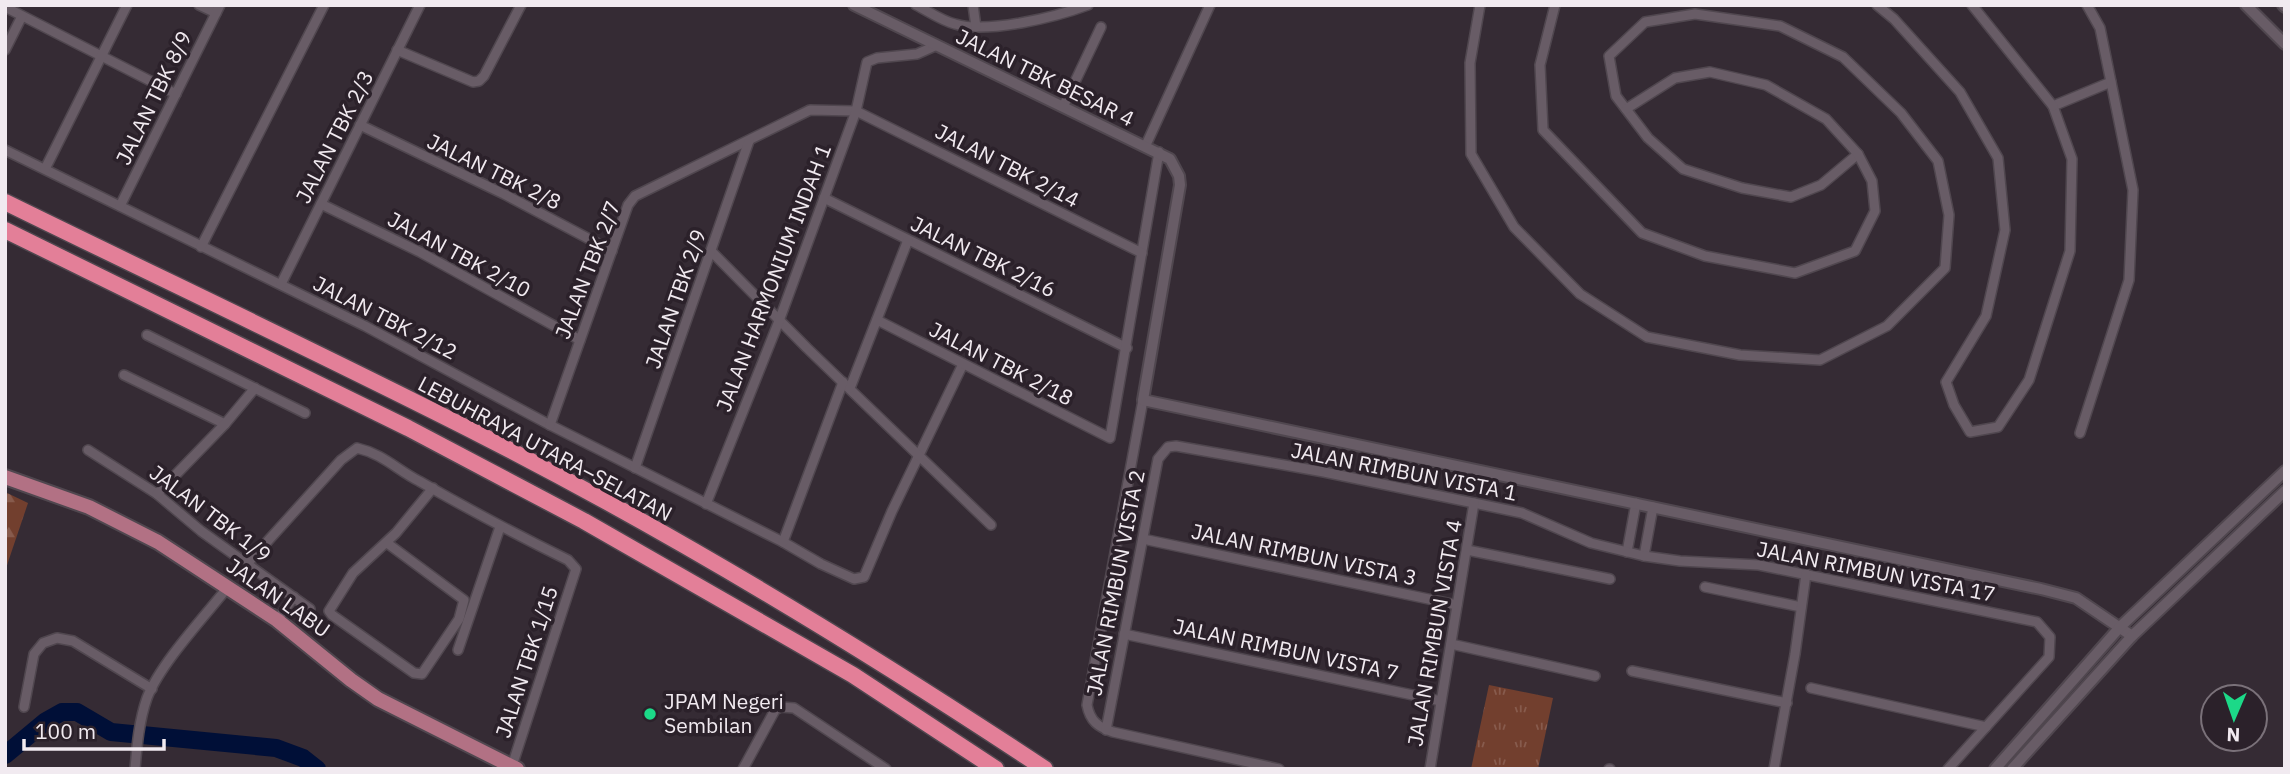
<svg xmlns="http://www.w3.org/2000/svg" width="2290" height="774" font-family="'IBM Plex Sans',sans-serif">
<defs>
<pattern id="grass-tufts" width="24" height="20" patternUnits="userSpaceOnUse" patternTransform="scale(1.75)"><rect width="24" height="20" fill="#723f2e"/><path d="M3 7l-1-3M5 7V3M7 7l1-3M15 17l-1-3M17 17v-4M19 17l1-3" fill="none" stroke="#875b4d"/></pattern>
<pattern id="forest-firs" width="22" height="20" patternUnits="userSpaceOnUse" patternTransform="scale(1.75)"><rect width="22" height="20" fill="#723f2e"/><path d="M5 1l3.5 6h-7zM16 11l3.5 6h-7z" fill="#875b4d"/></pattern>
</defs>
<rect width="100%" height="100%" fill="#352b34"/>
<polygon fill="url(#grass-tufts)" points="1489,685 1553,698 1538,769 1471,769"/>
<polygon fill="url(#forest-firs)" points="5,492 28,503 5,571"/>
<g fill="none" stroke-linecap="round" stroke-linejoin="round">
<polyline stroke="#000f37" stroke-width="18" points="5,755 46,721 62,712 77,712 111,732 276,748 303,758 317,769"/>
<g stroke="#50474f" stroke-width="12">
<g id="minor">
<polyline points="199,5 216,13"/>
<path d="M 916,5 C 928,11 942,21 955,24 C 988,34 1056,17 1088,5"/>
<polyline points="973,5 976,27"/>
<polyline points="1480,5 1470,63 1471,154 1514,227 1580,294 1647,337 1740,355 1820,360 1887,326 1945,268 1949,215 1938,161 1901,113 1843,57 1780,26 1695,14 1645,22 1609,56 1616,96 1648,138 1683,169 1742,188 1791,197 1821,185 1858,154"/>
<polyline points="1555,5 1540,65 1543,130 1642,233 1705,256 1795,273 1855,251 1875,211 1872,181 1858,154 1826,119 1766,85 1710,72 1675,78 1626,109"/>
<polyline points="1877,5 1894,19 1960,92 1998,158 2005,230 1986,316 1946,382 1954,405 1970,432 1998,427 2029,380 2070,251 2072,159 2053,106 2111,82"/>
<polyline points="1972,5 2053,106"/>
<polyline points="5,7 176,94"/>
<polyline points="5,50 22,16"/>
<polyline points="397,50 473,82 479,81 484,76 521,5"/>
<polyline points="1063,107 1101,27"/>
<polyline points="360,125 504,194 612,251"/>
<polyline points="1145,147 1210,5"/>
<polyline points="5,150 365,326 550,425 783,542 821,564 854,579 864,577 892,511 963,364"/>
<polyline points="45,169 127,5"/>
<polyline points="824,198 1127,348"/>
<polyline points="321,204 420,252 580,340"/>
<polyline points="120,206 220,5"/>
<polyline points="201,247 324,5"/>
<polyline points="711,251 807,348 991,525"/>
<polyline points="281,284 420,5"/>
<polyline points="877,320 1110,438 1159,152"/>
<polyline points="147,335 305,413"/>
<polyline points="124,375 225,424"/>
<polyline points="850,388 908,240"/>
<path d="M 1143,400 L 1087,705 C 1090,721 1098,727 1113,732 L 1279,769"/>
<polyline points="550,425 628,205 635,196 810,110 856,111 1142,253"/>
<polyline points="2080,433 2129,280 2133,190 2100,28 2087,5"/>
<polyline points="88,450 157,494 201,531 310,609"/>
<polyline points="635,468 749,141"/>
<polyline points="157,494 225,424 255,388"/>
<polyline points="706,504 779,321 856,111 867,62 877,58 917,54 935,46"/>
<polyline points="1143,539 1457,605"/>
<polyline points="783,542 843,382"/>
<polyline points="387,543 464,600 459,619 422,674 414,673 332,615 329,611 353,573 396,533 433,488"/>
<polyline points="1467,550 1610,579"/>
<polyline points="1627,552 1636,503"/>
<polyline points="1644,556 1653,507"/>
<path d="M 247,564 L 341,460 L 357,448 C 383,454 396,469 419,481 C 468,509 517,535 568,560 L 576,569 L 512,766"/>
<polyline points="1705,587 1801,607"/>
<polyline points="277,620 294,597"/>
<polyline points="1124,634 1441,701"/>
<polyline points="1451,644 1595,676"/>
<polyline points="458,650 500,527"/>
<polyline points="1632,671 1787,703"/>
<polyline points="1811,688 1986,727"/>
<polyline points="24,707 34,654 43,643 57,638 73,641 152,689"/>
<polyline points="1106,730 1158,459 1168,447 1176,446 1324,472 1522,513 1591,543 1644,556 1680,561 1759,565 2037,622 2050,637 2049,657 1948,769"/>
<path d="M 135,769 C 137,745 139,721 147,698 C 160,664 204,617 228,587"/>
<polyline points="743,769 775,710 781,707 794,708 886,769"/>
<polyline points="1430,769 1474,503"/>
<polyline points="1609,769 1610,769"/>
<polyline points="1774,769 1795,654 1806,574"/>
</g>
</g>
<g stroke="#50474f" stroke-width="14">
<g id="tertiary">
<polyline points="854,5 1170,159 1179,176 1180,185 1143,400 2041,589 2076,598 2132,636"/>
<polyline points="2246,5 2285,44"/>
<polyline points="2283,5 2285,7"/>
<polyline points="1995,769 2120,627 2285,471"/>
<polyline points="2012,769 2132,636 2285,491"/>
</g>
</g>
<g stroke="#50474f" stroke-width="18">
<polyline id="primary" points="5,477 89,507 158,542 277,620 351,680 378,699 517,769"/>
</g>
<g stroke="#50474f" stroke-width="19">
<g id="motorway">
<path d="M 5,202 C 164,280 324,355 481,435 C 675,534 864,649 1045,769"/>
<polyline points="5,230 408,428 584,521 853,675 996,769"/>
</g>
</g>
<use href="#minor" stroke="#685c66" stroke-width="9"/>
<use href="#tertiary" stroke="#685c66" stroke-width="10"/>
<use href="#primary" stroke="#b27184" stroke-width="14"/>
<use href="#motorway" stroke="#e37f98" stroke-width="16"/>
</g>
<circle fill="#1cd988" stroke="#2b212a" stroke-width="2.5" cx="650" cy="714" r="7"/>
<g text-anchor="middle" stroke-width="7" stroke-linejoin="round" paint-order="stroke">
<g font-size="21" fill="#f1eaf0" stroke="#2b212a">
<text transform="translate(1045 78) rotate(26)" y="7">JALAN TBK BESAR 4</text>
<text transform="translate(154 98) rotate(-64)" y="7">JALAN TBK 8/9</text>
<text transform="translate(335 137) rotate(-63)" y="7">JALAN TBK 2/3</text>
<text transform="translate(1007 166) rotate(27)" y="7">JALAN TBK 2/14</text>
<text transform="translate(494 172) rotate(26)" y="7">JALAN TBK 2/8</text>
<text transform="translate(459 255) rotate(28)" y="7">JALAN TBK 2/10</text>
<text transform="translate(983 257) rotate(26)" y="7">JALAN TBK 2/16</text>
<text transform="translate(588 270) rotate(-69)" y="7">JALAN TBK 2/7</text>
<text transform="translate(774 278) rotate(-69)" y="7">JALAN HARMONIUM INDAH 1</text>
<text transform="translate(676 299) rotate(-71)" y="7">JALAN TBK 2/9</text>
<text transform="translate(385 318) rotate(27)" y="7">JALAN TBK 2/12</text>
<text transform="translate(1001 364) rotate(27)" y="7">JALAN TBK 2/18</text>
<text transform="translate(545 449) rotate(28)" y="7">LEBUHRAYA UTARA–SELATAN</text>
<text transform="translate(1404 472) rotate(11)" y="7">JALAN RIMBUN VISTA 1</text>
<text transform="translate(210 514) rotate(37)" y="7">JALAN TBK 1/9</text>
<text transform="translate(1304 555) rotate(12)" y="7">JALAN RIMBUN VISTA 3</text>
<text transform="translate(1876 572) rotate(11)" y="7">JALAN RIMBUN VISTA 17</text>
<text transform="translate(1116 583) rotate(-79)" y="7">JALAN RIMBUN VISTA 2</text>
<text transform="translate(278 598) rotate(35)" y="7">JALAN LABU</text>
<text transform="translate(1435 633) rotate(-80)" y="7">JALAN RIMBUN VISTA 4</text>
<text transform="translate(1286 650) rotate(12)" y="7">JALAN RIMBUN VISTA 7</text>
<text transform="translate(527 662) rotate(-72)" y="7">JALAN TBK 1/15</text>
</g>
<g font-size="21" fill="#f1eaf0" stroke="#2b212a" text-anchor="start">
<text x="664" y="709">JPAM Negeri<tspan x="664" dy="24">Sembilan</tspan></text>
</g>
</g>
<rect width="2290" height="774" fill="none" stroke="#f1eaf0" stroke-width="14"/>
<g transform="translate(2234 718) rotate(182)"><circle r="33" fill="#2b212a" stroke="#7a7179" stroke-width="2"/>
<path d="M0-5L12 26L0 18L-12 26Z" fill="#1cd988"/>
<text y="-10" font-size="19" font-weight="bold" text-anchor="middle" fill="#f1eaf0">N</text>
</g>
<path d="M24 739v10h140v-10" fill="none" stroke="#f1eaf0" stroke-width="3.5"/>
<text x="35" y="739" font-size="21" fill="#f1eaf0" stroke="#2b212a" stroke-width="5" paint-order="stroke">100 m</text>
</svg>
